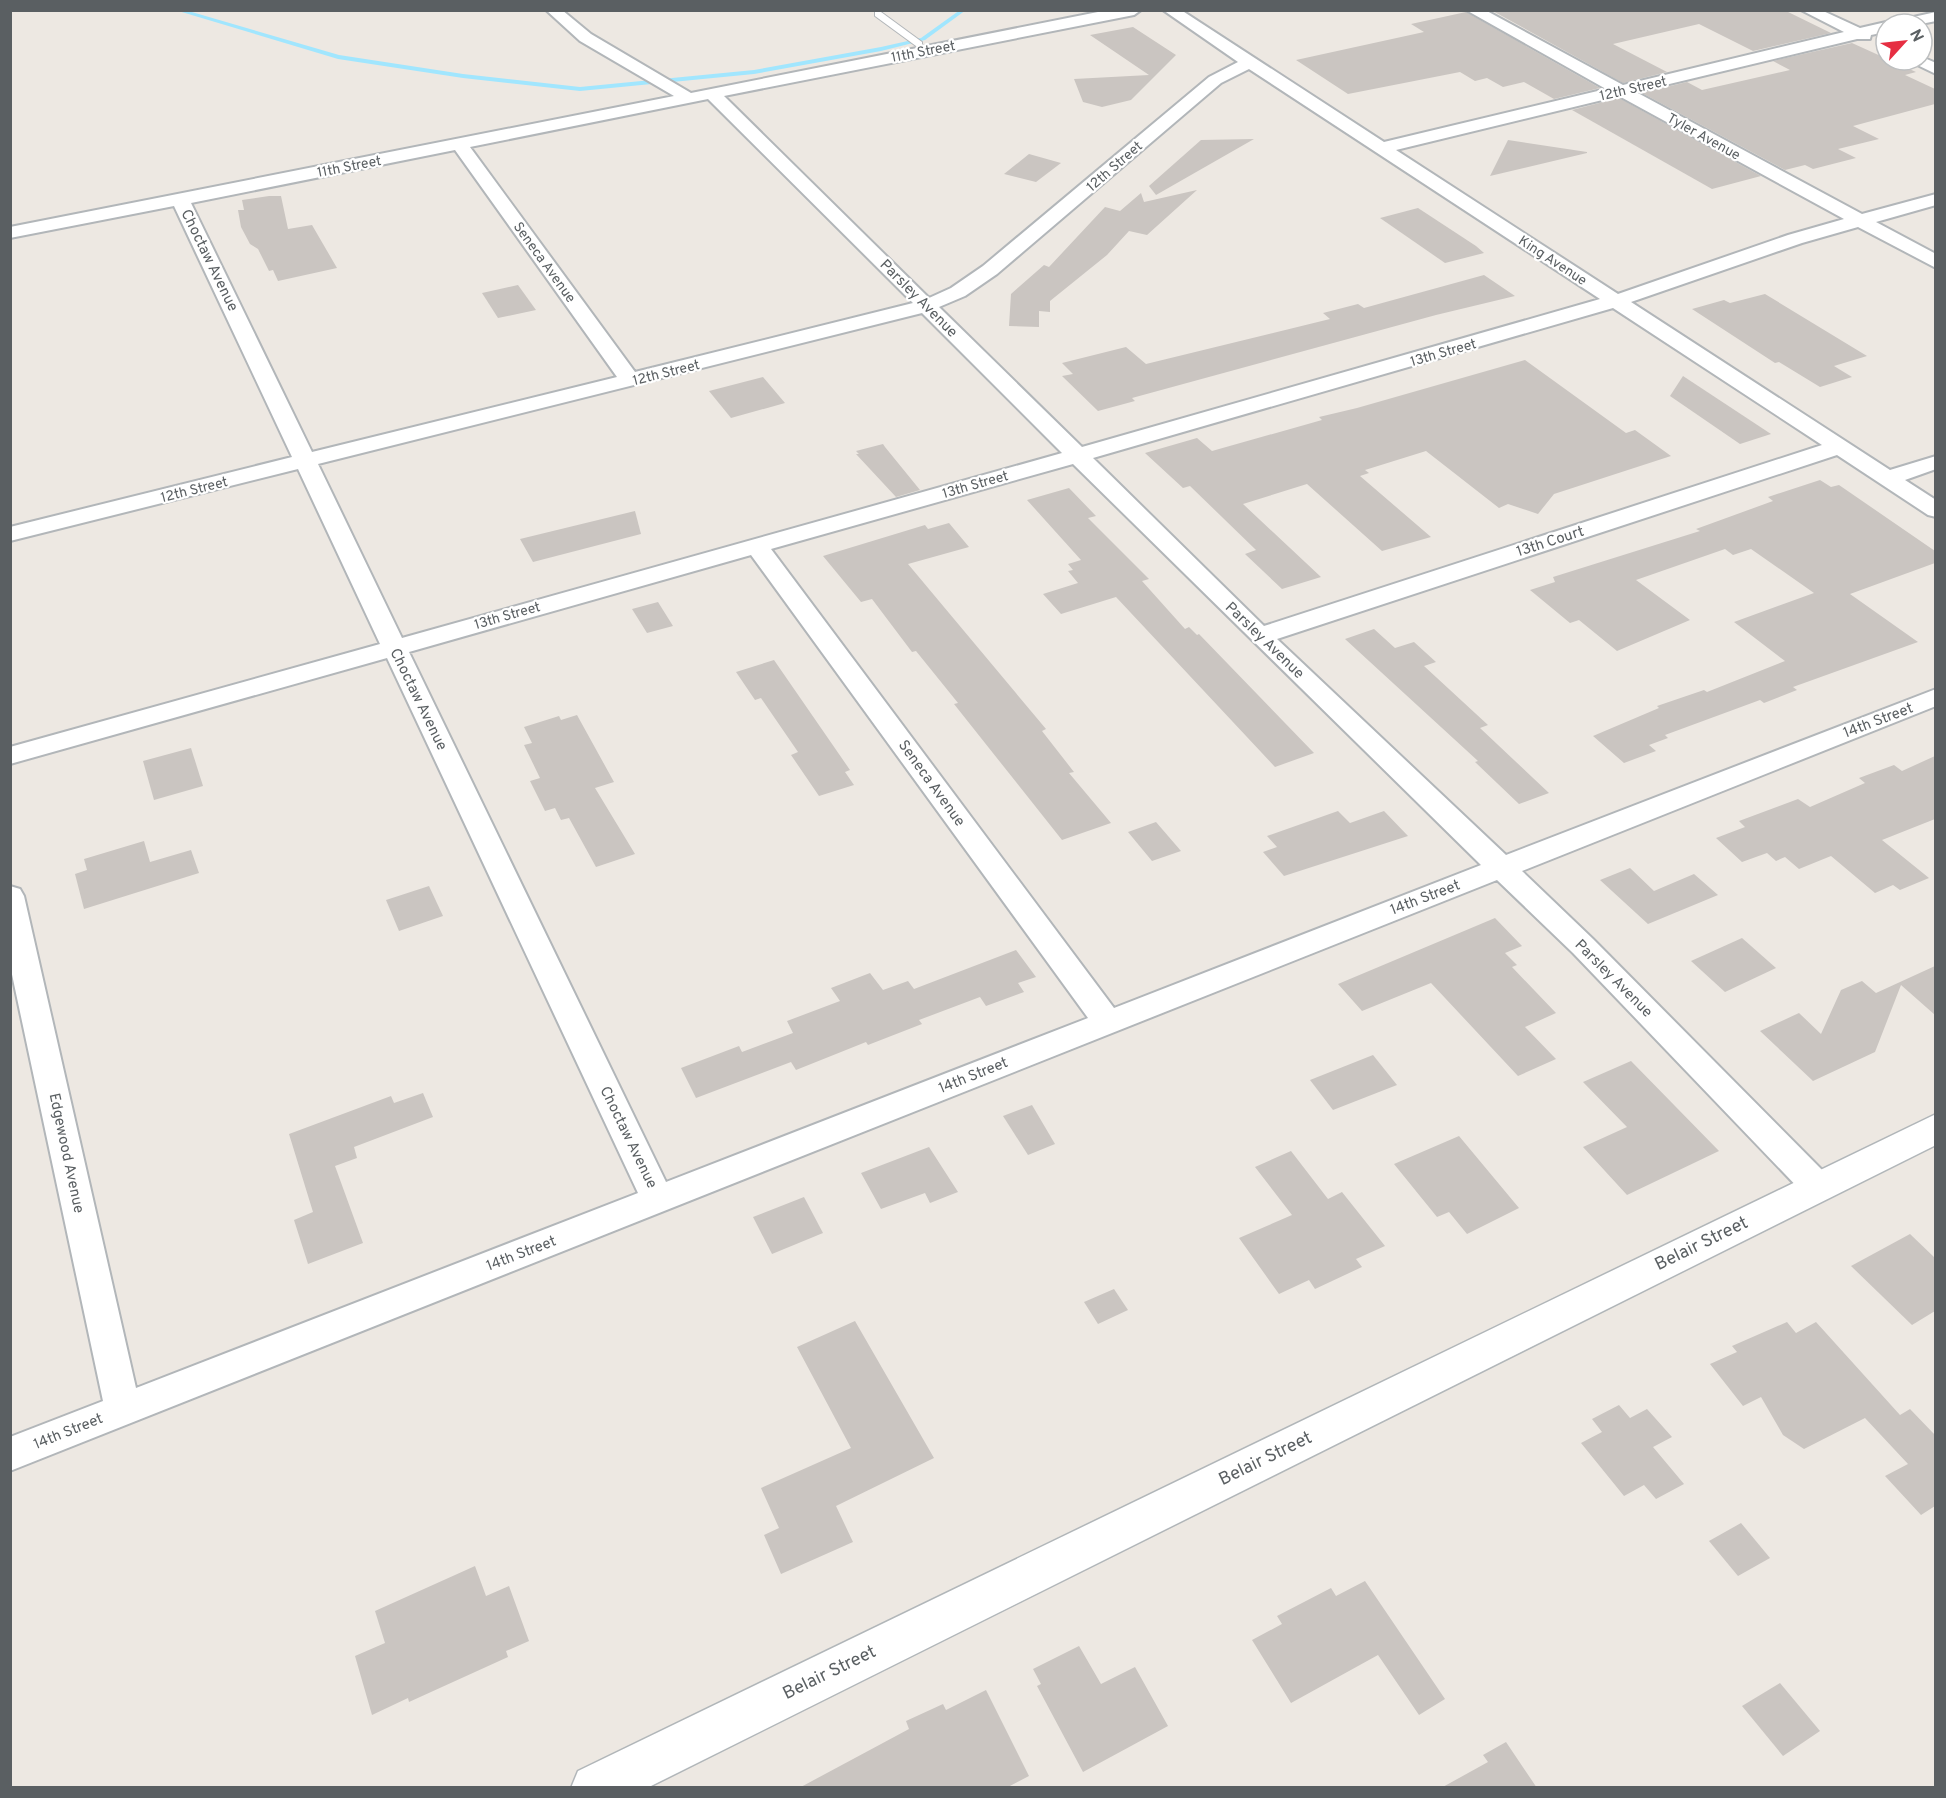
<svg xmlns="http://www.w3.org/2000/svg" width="1946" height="1798" font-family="Overpass,sans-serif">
<rect width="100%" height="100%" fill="#ede8e2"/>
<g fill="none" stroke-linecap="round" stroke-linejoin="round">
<polygon fill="#a1e6fe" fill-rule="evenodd" points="175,10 185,10 339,55 463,74 580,87 754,70 881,47 921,38 960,10 966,10 925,40 881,51 754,74 580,91 463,78 338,59"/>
</g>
<g fill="#cac5c1">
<polygon points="1491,10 1784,10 1831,33 1753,51 1699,24 1613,44 1667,72 1623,83"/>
<polygon points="1466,12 1600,88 1554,99 1524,82 1503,87 1487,78 1475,81 1460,72 1348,94 1296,60 1424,32 1411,24"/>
<polygon points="1133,27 1176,55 1131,100 1102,107 1083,102 1074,79 1149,75 1090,35"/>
<polygon points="1852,43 1916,72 1905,75 1935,89 1935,104 1853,126 1879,139 1838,149 1856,158 1813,169 1805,165 1785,170 1642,93 1687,82 1702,90 1790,70 1773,61"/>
<polygon points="1619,98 1761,176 1712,189 1572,110"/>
<polygon points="1254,139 1156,195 1149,186 1201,140"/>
<polygon points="1508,140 1587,152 1587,153 1490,176"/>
<polygon points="1029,154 1061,163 1036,182 1004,174"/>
<polygon points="1197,190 1147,235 1129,231 1107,255 1050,301 1050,312 1039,311 1039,327 1009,326 1011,294 1044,265 1049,267 1105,207 1120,211 1141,193 1144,202"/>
<polygon points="269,196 281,196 288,229 312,225 337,268 278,281 273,270 269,271 258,249 250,244 241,227 238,210 244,210 242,200"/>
<polygon points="1418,208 1476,246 1484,253 1445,263 1380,218"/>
<polygon points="1484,275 1515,296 1436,315 1132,398 1135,401 1098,411 1062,376 1073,374 1062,363 1126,347 1146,364 1330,319 1323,313 1358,304 1364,308"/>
<polygon points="518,285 536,310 498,318 482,293"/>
<polygon points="1765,294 1867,356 1834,366 1852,377 1820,387 1779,362 1775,363 1692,309 1724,300 1730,303"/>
<polygon points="1525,360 1626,433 1635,430 1671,456 1554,494 1538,514 1508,504 1499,508 1426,451 1365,470 1369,473 1360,476 1431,537 1382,551 1307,484 1243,504 1321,577 1282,589 1245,554 1256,550 1190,486 1183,488 1145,453 1197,438 1212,451 1322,420 1319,417 1357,408"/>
<polygon points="1683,376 1771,434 1740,444 1670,396"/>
<polygon points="763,377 785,403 731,418 709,391"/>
<polygon points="883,444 885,447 920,490 896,497 856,454 859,454 856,451"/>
<polygon points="1820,480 1831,487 1839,485 1935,551 1935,563 1850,594 1918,642 1793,687 1797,690 1764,703 1760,700 1665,735 1668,738 1649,745 1656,751 1624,763 1593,736 1659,708 1657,706 1704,690 1707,692 1785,661 1734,622 1814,593 1751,549 1733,555 1725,549 1636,580 1690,620 1617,651 1579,620 1570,623 1530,590 1555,582 1553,577 1700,531 1696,529 1773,501 1768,497"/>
<polygon points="1069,488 1096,516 1088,518 1149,579 1142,581 1185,629 1189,627 1197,635 1199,634 1314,753 1275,767 1116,597 1061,614 1043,594 1078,583 1068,571 1073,570 1068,564 1081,560 1027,500"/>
<polygon points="635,511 641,534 533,562 520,539"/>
<polygon points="949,523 969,547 908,564 1046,729 1042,731 1074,772 1069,773 1111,823 1062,840 954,704 958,703 916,651 912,652 872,599 861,602 823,556 925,525 928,529"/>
<polygon points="658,602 673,626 647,633 632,609"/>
<polygon points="1374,629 1395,648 1414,642 1436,662 1424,666 1488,725 1480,728 1549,793 1519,804 1475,762 1478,761 1345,639"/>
<polygon points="774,660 850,770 845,772 854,785 819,796 791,755 798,752 761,698 755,700 736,672"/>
<polygon points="577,715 614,782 595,788 635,854 596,867 569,818 561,820 555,808 545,811 530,781 540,778 524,745 532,743 524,727 559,716 561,720"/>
<polygon points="191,748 203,786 154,800 143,761"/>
<polygon points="1935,756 1935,819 1882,840 1929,878 1900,890 1893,885 1875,893 1831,856 1799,869 1785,857 1776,861 1767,853 1742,862 1716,838 1745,827 1739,821 1798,799 1810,807 1865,783 1859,778 1894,765 1902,771"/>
<polygon points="1338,811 1350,823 1384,811 1408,836 1284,876 1263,852 1277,847 1267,836"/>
<polygon points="1156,822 1181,851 1152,861 1128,832"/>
<polygon points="144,841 150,862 191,850 199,873 84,909 75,874 87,870 84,859"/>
<polygon points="1630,868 1654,891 1694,874 1718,895 1648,924 1600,880"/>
<polygon points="429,886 443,916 399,931 386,900"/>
<polygon points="1495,918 1522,946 1505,953 1517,965 1512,967 1556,1013 1525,1027 1556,1059 1518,1076 1431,983 1362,1011 1338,984"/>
<polygon points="1742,938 1776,968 1725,992 1691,961"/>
<polygon points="1016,950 1036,977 1018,983 1024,992 986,1006 980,997 919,1020 922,1024 868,1045 866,1042 796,1070 791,1062 696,1098 681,1068 739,1046 742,1052 793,1033 787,1021 840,1001 831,988 870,973 883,990 908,981 914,989"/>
<polygon points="1935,966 1935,1015 1901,985 1875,1052 1813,1081 1760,1031 1799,1013 1821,1034 1841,990 1862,981 1876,993"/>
<polygon points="1373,1055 1397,1085 1333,1110 1310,1080"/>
<polygon points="1631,1061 1719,1151 1627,1195 1583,1147 1627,1127 1583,1082"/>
<polygon points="423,1093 433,1117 354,1147 357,1158 335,1166 363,1243 308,1264 294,1220 313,1212 289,1134 391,1096 394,1103"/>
<polygon points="1032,1105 1055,1144 1028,1155 1003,1116"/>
<polygon points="1459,1136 1519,1208 1467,1234 1449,1212 1437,1217 1394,1164"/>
<polygon points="929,1147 958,1192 930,1203 925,1193 881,1209 861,1173"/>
<polygon points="1291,1151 1328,1199 1342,1192 1385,1246 1356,1259 1362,1267 1315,1289 1309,1280 1279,1294 1239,1238 1292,1215 1255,1167"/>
<polygon points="804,1197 823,1233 772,1254 753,1217"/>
<polygon points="1910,1234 1935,1258 1935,1311 1912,1325 1851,1266"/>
<polygon points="1114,1289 1128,1310 1098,1324 1084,1302"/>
<polygon points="855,1321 934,1458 836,1506 853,1542 781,1574 764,1535 779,1528 761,1488 851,1448 797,1347"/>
<polygon points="1787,1322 1796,1333 1816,1322 1900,1415 1910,1409 1935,1435 1935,1506 1921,1515 1885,1476 1908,1464 1865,1418 1804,1449 1783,1435 1761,1397 1743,1406 1710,1364 1737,1352 1732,1346"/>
<polygon points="1619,1405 1630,1418 1647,1409 1672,1437 1653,1447 1684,1484 1656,1499 1644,1485 1624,1496 1581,1443 1602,1432 1592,1419"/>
<polygon points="1741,1523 1770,1558 1738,1576 1709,1541"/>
<polygon points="475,1566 486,1596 509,1586 529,1641 506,1651 508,1657 409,1702 408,1698 372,1715 355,1656 385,1643 375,1611"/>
<polygon points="1365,1581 1445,1699 1419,1715 1378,1655 1291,1703 1252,1640 1282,1624 1277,1616 1331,1588 1336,1596"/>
<polygon points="1079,1646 1101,1684 1135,1667 1168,1726 1083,1772 1037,1686 1041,1684 1033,1669"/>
<polygon points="1780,1683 1820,1731 1783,1756 1742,1706"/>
<polygon points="986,1690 1029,1776 1006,1788 799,1788 909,1729 906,1721 943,1704 946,1710"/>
<polygon points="1506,1742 1537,1788 1441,1788 1488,1762 1483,1755"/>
</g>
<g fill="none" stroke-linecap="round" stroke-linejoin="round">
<g stroke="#b2b6b9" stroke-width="2">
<polygon id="lane" points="875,12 881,12 922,42 922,46 916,46 875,16"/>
</g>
<g stroke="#b2b6b9" stroke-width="4">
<g id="street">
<path d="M 546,10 L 562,10 L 591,34 L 691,93 L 1108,10 L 1141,10 L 1134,15 L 724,96 L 929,298 L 951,288 L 983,266 L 1209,77 L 1238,62 L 1163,10 L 1181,10 L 1384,142 L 1606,89 L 1466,10 L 1485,10 L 1623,85 L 1844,32 L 1801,10 L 1821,10 L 1860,28 L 1886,22 L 1891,24 L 1886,24 L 1886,32 L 1871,35 L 1870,39 L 1857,39 L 1636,92 L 1862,214 L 1936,194 L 1936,205 L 1876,222 L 1936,254 L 1936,268 L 1858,227 L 1802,243 L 1631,302 L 1890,470 L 1936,456 L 1936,469 L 1905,480 L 1936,500 L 1936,517 L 1928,515 L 1837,455 L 1277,639 L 1506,855 L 1936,689 L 1936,706 L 1522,871 L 1593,939 L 1829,1177 L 1833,1186 L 1829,1195 L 1817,1199 L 1805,1195 L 1573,953 L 1497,880 L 10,1471 L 10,1437 L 103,1401 L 10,965 L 10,886 L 20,889 L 24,896 L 136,1388 L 638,1193 L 387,658 L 10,764 L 10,747 L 380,644 L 298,469 L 10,541 L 10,527 L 292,457 L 174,206 L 10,238 L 10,227 L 674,96 L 580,41 ZM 1249,69 L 1600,299 L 1082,447 L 939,307 L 965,296 L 997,274 L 1221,83 ZM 1619,96 L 1844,219 L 1788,235 L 1618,294 L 1396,150 ZM 708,99 L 913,303 L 635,372 L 470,147 ZM 455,150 L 617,377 L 312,452 L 191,203 ZM 1613,308 L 1822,445 L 1264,626 L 1093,458 ZM 922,313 L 1062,453 L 402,638 L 318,464 ZM 1073,464 L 1481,865 L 1114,1008 L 771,549 ZM 751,555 L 1088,1018 L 666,1182 L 409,652 Z"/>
<polygon points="1936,12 1936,21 1921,24 1892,24 1895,21"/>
<polygon points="1922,57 1936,63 1936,74 1907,60 1922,60"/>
</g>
</g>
<g stroke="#b1b6b9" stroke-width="3">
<polygon id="secondary" points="1936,1114 1936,1145 647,1788 571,1788 578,1771"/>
</g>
<use href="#lane" fill="#fff" fill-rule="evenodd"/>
<use href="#street" fill="#fff" fill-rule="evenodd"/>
<use href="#secondary" fill="#fff" fill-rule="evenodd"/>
</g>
<g text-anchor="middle" stroke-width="4.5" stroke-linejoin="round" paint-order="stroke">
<g font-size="14" fill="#5a5f62" stroke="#fff">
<text transform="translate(923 51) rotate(-11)" y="5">11th Street</text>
<text transform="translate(1633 88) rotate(-13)" y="5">12th Street</text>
<text transform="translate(1704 136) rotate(29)" y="5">Tyler Avenue</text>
<text transform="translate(349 166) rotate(-11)" y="5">11th Street</text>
<text transform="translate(1114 166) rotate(-41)" y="5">12th Street</text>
<text transform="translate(1553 260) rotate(33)" y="5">King Avenue</text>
<text transform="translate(545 262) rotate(54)" y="5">Seneca Avenue</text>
<text transform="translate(1443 352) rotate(-16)" y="5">13th Street</text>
<text transform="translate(666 372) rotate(-14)" y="5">12th Street</text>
<text transform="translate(975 484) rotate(-16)" y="5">13th Street</text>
<text transform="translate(194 489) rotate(-14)" y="5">12th Street</text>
<text transform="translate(507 615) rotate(-16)" y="5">13th Street</text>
</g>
<g font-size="15" fill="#5a5f62" stroke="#fff">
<text transform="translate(210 260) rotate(64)" y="5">Choctaw Avenue</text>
<text transform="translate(919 298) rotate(45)" y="5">Parsley Avenue</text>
<text transform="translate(1550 541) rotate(-18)" y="5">13th Court</text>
<text transform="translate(1265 640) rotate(44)" y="5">Parsley Avenue</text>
<text transform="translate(419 699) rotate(64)" y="5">Choctaw Avenue</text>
<text transform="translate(1878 720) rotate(-21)" y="5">14th Street</text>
<text transform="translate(932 783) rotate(54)" y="5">Seneca Avenue</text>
<text transform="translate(1425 897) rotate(-21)" y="5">14th Street</text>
<text transform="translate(1614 978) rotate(45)" y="5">Parsley Avenue</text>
<text transform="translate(973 1075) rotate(-22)" y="5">14th Street</text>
<text transform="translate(629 1137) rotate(64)" y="5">Choctaw Avenue</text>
<text transform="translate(67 1153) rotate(78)" y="5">Edgewood Avenue</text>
<text transform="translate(521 1253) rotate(-21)" y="5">14th Street</text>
<text transform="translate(68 1431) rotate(-22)" y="5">14th Street</text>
</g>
<g font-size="18" fill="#5a5f62" stroke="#fff">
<text transform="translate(1701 1243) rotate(-26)" y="6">Belair Street</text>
<text transform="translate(1265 1458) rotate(-26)" y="6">Belair Street</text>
<text transform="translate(829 1672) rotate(-26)" y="6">Belair Street</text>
</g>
</g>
<rect width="1946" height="1798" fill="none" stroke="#5a5f62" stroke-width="24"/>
<g transform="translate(1904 42) rotate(63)"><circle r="28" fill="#ffffff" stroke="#bdbfc0" stroke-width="1.5"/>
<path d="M0-4.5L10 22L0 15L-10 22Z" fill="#e62e42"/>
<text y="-9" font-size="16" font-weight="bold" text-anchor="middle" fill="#5a5f62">N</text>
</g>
</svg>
